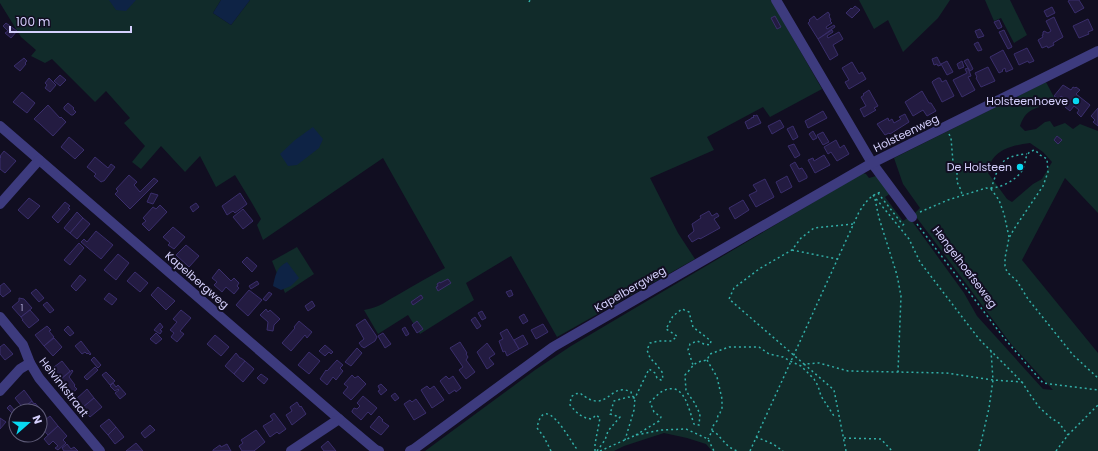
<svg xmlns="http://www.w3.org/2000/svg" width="1098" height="451" font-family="Poppins,sans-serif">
<rect width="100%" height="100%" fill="#110e21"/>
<g fill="#112b2a" fill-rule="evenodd">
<path d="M 0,0 L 221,0 L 213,13 L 231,25 L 250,0 L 771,0 L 822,89 L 770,117 L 763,107 L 707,137 L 714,150 L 650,178 L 678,233 L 695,259 L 557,337 L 511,256 L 466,283 L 474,300 L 420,334 L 408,315 L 378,334 L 364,310 C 381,307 386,301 401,293 C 415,285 430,276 445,268 L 383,158 L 263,240 L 257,225 L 261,219 L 252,203 L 235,175 L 216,187 L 200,156 L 185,172 L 161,146 L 141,169 L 132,162 L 145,146 L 124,123 L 130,118 L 106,91 L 95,102 L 52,59 L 45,63 L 31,56 L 36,50 L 21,37 L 0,3 Z"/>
<polygon points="859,0 950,0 938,18 903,52 888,20 874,29"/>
<polygon points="985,0 1010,0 1027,35 1014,43 1001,18 994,21"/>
<path d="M 1046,82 L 1056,101 C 1040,109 1027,105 1020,126 L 1025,131 L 1036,129 L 1045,122 L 1050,121 L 1054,127 L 1065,123 L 1073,129 L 1080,124 L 1098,131 L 1098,213 L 1065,178 L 1022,260 L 1098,353 L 1098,451 L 712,451 L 706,444 L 687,438 L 664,433 L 624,446 L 614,451 L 425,451 L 535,370 L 571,346 L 863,173 L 866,174 L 869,178 L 876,176 L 891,193 L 885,197 L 903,221 L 909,217 L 964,293 L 977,316 L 1043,389 L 1053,390 L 1011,344 L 914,214 L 920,208 L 903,184 L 894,158 ZM 1030,143 L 1043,152 L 1052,162 L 1042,179 L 1033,184 L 1012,202 L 1007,199 L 988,173 C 989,169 990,164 992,160 C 1001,147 1016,145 1030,143 Z"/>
<polygon points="297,247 314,274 285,293 272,261"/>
</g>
<g fill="#0e2345">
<polygon points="109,0 136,0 126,11 116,10"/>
<polygon points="221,0 250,0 231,25 213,13"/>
<polygon points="313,127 323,139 319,148 297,165 288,166 280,154 295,140"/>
<path d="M 287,262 L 299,278 L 291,286 L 281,290 L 273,286 C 276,274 276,268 287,262 Z"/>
</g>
<g fill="#231b41" stroke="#3a2e6c">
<polygon points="1070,0 1079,0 1084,8 1075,13 1068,1"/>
<polygon points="855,6 860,10 852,18 846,13 851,8 852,9"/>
<polygon points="1052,7 1055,13 1047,17 1044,11"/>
<polygon points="828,12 830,15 829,16 831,20 830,21 832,23 826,27 827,29 834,25 835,27 818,39 808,23 810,21 809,20 814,16 817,20"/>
<polygon points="775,16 781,27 777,29 771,18"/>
<polygon points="1054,17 1063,37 1053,43 1054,45 1048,48 1047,46 1042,48 1038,40 1043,37 1042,35 1043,35 1043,32 1044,31 1048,33 1051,31 1046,21"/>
<polygon points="1088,19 1093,30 1088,32 1089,34 1079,38 1073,26"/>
<polygon points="999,20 1002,27 998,29 994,22"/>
<polygon points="6,23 17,31 11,38 5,33 8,31 3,26"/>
<polygon points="980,29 984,36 978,38 975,31"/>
<polygon points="832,30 833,32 827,36 828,38 839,32 843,39 833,45 838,55 830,60 818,39"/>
<polygon points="1004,30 1012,47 1008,49 999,32"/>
<polygon points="978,42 982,50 978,51 974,44"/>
<polygon points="1027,48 1034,61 1029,63 1028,61 1019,65 1014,54"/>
<polygon points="1003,50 1013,69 1006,72 1005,68 1002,70 1003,71 999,73 990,57"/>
<polygon points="937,57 941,65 938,66 937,64 934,65 932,59"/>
<polygon points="24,58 27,61 25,63 26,64 20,71 14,66"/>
<polygon points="968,59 973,69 970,71 964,61"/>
<polygon points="947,61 953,72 947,75 941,64"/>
<polygon points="962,61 964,67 959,69 957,64"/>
<polygon points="852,62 859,74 862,72 866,79 849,89 845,82 849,80 842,68"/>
<polygon points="988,67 995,81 981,87 976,78 977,77 975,73"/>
<polygon points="968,68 971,76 968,77 975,90 962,97 953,80 967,73 965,69"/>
<polygon points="60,75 66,80 60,86 54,81"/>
<polygon points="49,78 56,85 50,92 45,88 47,85 45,83"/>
<polygon points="938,78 940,78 942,82 946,80 954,96 942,102 932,82 933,81"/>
<polygon points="1063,85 1071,90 1073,87 1075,88 1076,87 1080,90 1076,94 1090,105 1081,117 1077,113 1079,110 1074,106 1070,111 1065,107 1069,102 1061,96 1059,99 1054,96"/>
<polygon points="869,90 878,106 874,108 876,110 864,117 860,109 866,106 861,97 864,95 863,94"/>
<polygon points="922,91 929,103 931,103 936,111 927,116 923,110 913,116 905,102"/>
<polygon points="22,92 35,103 27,113 13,102"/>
<polygon points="68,103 74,108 73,109 76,112 73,115 71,115 64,109 64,107"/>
<polygon points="48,105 60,118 61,117 66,122 53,136 40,124 34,119"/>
<polygon points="1098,108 1098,126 1093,122 1095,120 1091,116"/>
<polygon points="823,111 827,118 808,128 805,121"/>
<polygon points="905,114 909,122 890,134 889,133 885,135 877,124 888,118 889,121 892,119 894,123 901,119 899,117"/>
<polygon points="754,115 755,116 757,115 761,123 748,129 745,122 752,118 752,117 753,118 754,117 753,116"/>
<polygon points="780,120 784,127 772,134 768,126"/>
<polygon points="793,126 798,137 793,140 787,129"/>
<polygon points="813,131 817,138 813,140 809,134"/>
<polygon points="823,132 829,142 823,145 817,135"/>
<polygon points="1057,136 1062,140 1058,144 1054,140"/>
<polygon points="69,137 84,150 75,159 61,147"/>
<polygon points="836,140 840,148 844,145 849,154 837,161 831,152 828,154 824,147"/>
<polygon points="794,144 800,155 795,158 788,146"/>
<polygon points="4,151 16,161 5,173 0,169 0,158 1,157 0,156"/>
<polygon points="824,155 830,165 815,173 808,160 813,158 814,161"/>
<polygon points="95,157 108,168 111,164 115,167 104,181 103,181 101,182 94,176 96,174 87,167"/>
<polygon points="795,162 799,169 802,168 807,176 807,178 799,182 790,165"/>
<polygon points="129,175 137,182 134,185 140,192 154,178 158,181 130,209 115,194 118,191 116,189"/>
<polygon points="787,176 792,187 781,193 776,182"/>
<polygon points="765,179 774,197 756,207 749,195 757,191 753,185"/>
<polygon points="151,193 158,195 153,204 147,202"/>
<polygon points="240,193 247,204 235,213 233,211 227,215 222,206"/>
<polygon points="29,198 40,206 28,219 18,210"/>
<polygon points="743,200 749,210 735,219 729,208"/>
<polygon points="65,202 70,206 68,208 70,209 58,223 52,217"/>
<polygon points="196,203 199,207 193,212 190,207"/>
<polygon points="160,205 167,212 149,231 142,224 146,221 143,218 153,207 156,209"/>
<polygon points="243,209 253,221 243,229 233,217"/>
<polygon points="709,211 712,216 717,213 719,216 714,219 720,228 700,239 699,238 692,242 688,236 694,231 692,224 701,218 700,216"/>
<polygon points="77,212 83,218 70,233 64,228"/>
<polygon points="83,218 90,224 77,239 70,233"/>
<polygon points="173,227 185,237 174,249 168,245 170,243 163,237"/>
<polygon points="96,231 113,245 101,259 81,242 84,239 87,242"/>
<polygon points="79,243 84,248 70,265 64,260"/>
<polygon points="186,245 199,256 189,267 176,255"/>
<polygon points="118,254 129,263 116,280 104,270"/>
<polygon points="247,257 257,266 252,272 242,262"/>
<polygon points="219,269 231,281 234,278 239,283 237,286 239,288 234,294 226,287 222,292 214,285 217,282 212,278"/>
<polygon points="135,272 148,283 140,292 127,281"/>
<polygon points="80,275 86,280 76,291 71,286"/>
<polygon points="448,279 451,283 438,291 436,287 438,286 437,284 440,282 440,283"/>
<polygon points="257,281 259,284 251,289 249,286"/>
<polygon points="4,283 11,291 3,297 0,294 0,286"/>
<polygon points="158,287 175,301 166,310 151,295"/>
<polygon points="36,289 44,298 39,302 31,293"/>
<polygon points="249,290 262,300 248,316 236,305"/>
<polygon points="511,290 513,295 509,297 506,292"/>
<polygon points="269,292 272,294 266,301 263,299"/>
<polygon points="109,293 117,299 112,305 104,299"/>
<polygon points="421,295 423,298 413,305 411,302"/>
<polygon points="19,298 24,299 32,308 21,317 12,307 19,301"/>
<polygon points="312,301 315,306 308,311 305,306"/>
<polygon points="47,302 54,310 50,313 43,305"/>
<polygon points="266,309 268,312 270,310 280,319 274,325 273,331 267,330 268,322 260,315"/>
<polygon points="30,310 39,320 29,328 22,320 23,320 21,317"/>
<polygon points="181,310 191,318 180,331 184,334 177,342 171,337 174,333 170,330 177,322 173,319"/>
<polygon points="482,311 486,318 482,320 478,313"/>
<polygon points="524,314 528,321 523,324 519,317"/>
<polygon points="475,317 481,326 477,329 471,320"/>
<polygon points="365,319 377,337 375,341 364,348 363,347 362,347 359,343 364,339 356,325"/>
<polygon points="299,321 312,332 307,338 305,335 291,351 282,343 295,328 294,327"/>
<polygon points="417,321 423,329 417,333 412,325"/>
<polygon points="160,323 163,327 160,330 162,331 160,334 154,330"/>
<polygon points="543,324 548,332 536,339 531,330"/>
<polygon points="47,326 51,330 49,331 54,337 44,346 35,335"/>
<polygon points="68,326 74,333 70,336 64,330"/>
<polygon points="405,327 409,334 406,336 402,329"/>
<polygon points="507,329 519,349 507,356 505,351 503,352 499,341 503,339 500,333"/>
<polygon points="156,333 162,339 156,344 150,339"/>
<polygon points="383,333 391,344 385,348 378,336"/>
<polygon points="215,335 229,347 221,356 207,344"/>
<polygon points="523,335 528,344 519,349 514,340"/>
<polygon points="54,338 62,347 53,356 44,346"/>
<polygon points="81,341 91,354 90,355 88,353 87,354 85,352 82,354 75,346"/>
<polygon points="460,342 467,353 466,354 468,357 466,360 475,372 466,379 459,370 463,367 450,348"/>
<polygon points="487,343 495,354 489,358 494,364 487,369 477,352"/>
<polygon points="4,344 13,354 5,360 0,354 0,347"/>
<polygon points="325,345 333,352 331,354 329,352 325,356 319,351"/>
<polygon points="357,348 362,353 351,366 345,362"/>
<polygon points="309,352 320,361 309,374 298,365"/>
<polygon points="236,353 240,358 241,358 245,361 234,374 225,366"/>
<polygon points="94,357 101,365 98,368 91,360"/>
<polygon points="337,360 343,365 340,368 343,371 336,380 333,377 327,385 320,379 326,370 327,371"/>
<polygon points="62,361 70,371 60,380 50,370"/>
<polygon points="245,361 254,369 243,382 234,374"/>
<polygon points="95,367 98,370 87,380 84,377"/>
<polygon points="72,370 73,371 69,377 75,385 74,386 77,389 71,394 60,380"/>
<polygon points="106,372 115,381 110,385 102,375"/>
<polygon points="261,374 268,379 264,384 257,378"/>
<polygon points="352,375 355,378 358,376 366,384 351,400 343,393 348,387 344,384"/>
<polygon points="446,376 449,379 453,376 461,388 456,392 455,390 449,394 440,381"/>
<polygon points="113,383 116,387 118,385 126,394 120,399 115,393 119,390 118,389 115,391 110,386"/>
<polygon points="381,384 387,390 381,395 378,391 380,390 378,386"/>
<polygon points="427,386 430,389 434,386 444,400 432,408 421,390"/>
<polygon points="87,389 94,398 82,408 75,400"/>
<polygon points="24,390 30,398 32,401 23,408 15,398"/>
<polygon points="395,393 399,398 395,401 391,396"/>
<polygon points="363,396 377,408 371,415 368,412 361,420 352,412 352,411 354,408 357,409 360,406 357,403"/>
<polygon points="94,398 102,407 90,417 82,408"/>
<polygon points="416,399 426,413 414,420 404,404 410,400 412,402"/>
<polygon points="32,401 34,404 35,403 41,410 24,411 22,409"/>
<polygon points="297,402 300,407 301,406 306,414 292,425 286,415 292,411 290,407"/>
<polygon points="10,405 15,411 12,413 7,408"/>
<polygon points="274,413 286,429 279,434 277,432 270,437 263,426 273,420 270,416"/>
<polygon points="42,416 45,420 50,416 58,426 48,435 40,426 40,418"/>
<polygon points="379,416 383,420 382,421 389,426 381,435 370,427"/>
<polygon points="0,418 6,422 0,429"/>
<polygon points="109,419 116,427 108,435 100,426"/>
<polygon points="150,425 155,430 145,438 141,433"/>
<polygon points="58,426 67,436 63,440 66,443 58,450 55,448 58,446 53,441 49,445 44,439"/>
<polygon points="116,427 124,437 115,444 108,435"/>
<polygon points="256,430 265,442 254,451 242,451 239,446 243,443 241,440"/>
<polygon points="328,441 336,451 324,451 321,447"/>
<polygon points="136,443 143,451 126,451"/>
<polygon points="67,444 71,449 74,447 78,451 64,451 62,448"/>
<polygon points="227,444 231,451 213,451 213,450 220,445 221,447"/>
</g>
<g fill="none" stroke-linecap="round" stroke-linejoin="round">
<g stroke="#32afa8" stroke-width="1.5" stroke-dasharray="2 3" stroke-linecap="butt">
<polyline points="529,2 530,0"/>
<polyline points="949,134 951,138 953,162 957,172 957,182 961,190 962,195"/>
<path d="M 991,189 C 999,166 999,156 1027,154"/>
<polyline points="991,189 999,200 1004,214 1009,237"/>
<polyline points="878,193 903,225 906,222"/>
<polyline points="873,195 909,239 920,262 979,339 991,351"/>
<polyline points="875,199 879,218 897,275 901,296 898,372"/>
<path d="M 920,212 L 948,200 L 986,188 C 997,190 1015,181 1021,172 C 1028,163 1022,153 1035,150 L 1040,155 L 1047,159 L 1048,172 L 1043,186 L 1014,229 L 1009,238 L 1005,258 L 1005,266 L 1007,272 L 1017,281 L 1028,299 L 1073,355 L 1098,378"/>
<polyline points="853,224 814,228 801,238 792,250 759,269 734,288 729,299 804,364 819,363 848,371 946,373 993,380 1022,382"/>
<polyline points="917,224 1004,338 1043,383 1098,390"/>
<polyline points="792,250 837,259"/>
<polyline points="707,360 717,377 722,399 722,408 720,413 718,415 717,421 712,427 712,431 708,439"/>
<polyline points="804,364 834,390 846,451"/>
<polyline points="712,431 715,432 729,447 737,451"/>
<path d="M 636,435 L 659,421 L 661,417 L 654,412 L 650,402 C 655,398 659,392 665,390 C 685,382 689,411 694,424 L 699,425 L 700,414 L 694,402 L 686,391 L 685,375 C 695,365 691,363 707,360 L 710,354 L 729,347 L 759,347 L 769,354 L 783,357 L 790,361 L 801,366 L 814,379 L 818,386 L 821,396 L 834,416"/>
<polyline points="756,437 773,444 783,451"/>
<polyline points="844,438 881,439 892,451"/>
<path d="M 551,451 L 544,437 L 537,428 C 544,391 568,437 576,448 L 575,451"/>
<path d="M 595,451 L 595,444 L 600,418 L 596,415 L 592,419 C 581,418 577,413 570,405 L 571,397 L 575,394 L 580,393 C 608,416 609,381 631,392 L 632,396 L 635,398 L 634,410 L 625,440"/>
<polyline points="597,451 605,440 608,431 620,417 610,414 614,401 628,397 635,398 649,369 655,373 657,378 661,380 663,379 662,372 656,364 650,358 647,350 650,343 659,341 672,341 677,336 666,329 673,316 682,309 689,312 693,327 711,341 710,345 704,344 697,341 690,344 688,350 693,365"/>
<polyline points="600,451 636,435 661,430 686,429 708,439 714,451"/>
<path d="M 750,451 L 859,212 C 865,203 870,195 881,192"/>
<polyline points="979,451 989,408 993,380 991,351 1022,382 1029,393 1039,407 1051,418 1059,423 1068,435"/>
<polyline points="1056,451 1068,435 1098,405"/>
</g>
<g stroke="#3d3b7e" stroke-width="10">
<polyline points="776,0 872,163 912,217"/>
<polyline points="0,126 339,419 376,450 379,451"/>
<polyline points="0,204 39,160"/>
<polyline points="0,317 23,345 30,363 39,378 100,451"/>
<polyline points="0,391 20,369 30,363"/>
<polyline points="291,451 339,419"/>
<polyline points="410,451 414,449 553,347 872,163 1098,51"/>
</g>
</g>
<g fill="#08d8f1" stroke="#110e21" stroke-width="1.5">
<circle cx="1076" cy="101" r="4"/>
<circle cx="1020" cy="167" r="4"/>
</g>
<g text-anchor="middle" stroke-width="4" stroke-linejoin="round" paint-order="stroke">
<g font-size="9" fill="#a8a3ce">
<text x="22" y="311">1</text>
</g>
<g font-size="11" fill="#d5d0fd" stroke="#110e21" text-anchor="end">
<text x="1068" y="105">Holsteenhoeve</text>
<text x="1012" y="171">De Holsteen</text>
</g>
<g font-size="11" fill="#d5d0fd" stroke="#110e21">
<text transform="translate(906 133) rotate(-26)" y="4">Holsteenweg</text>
<text transform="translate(965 267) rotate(53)" y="4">Hengelhoefseweg</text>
<text transform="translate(197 280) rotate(41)" y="4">Kapelbergweg</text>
<text transform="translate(630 289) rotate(-30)" y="4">Kapelbergweg</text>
<text transform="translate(64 387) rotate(52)" y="4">Heivinkstraat</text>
</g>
</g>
<g transform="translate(28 423) rotate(70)"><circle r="19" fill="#110e21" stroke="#5f5c79"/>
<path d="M0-3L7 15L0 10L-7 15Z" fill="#08d8f1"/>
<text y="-6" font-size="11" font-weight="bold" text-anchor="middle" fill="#d5d0fd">N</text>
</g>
<path d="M10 26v6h121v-6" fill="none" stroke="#d5d0fd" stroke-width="2"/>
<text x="16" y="26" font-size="12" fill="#d5d0fd" stroke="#110e21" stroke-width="3" paint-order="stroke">100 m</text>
</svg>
